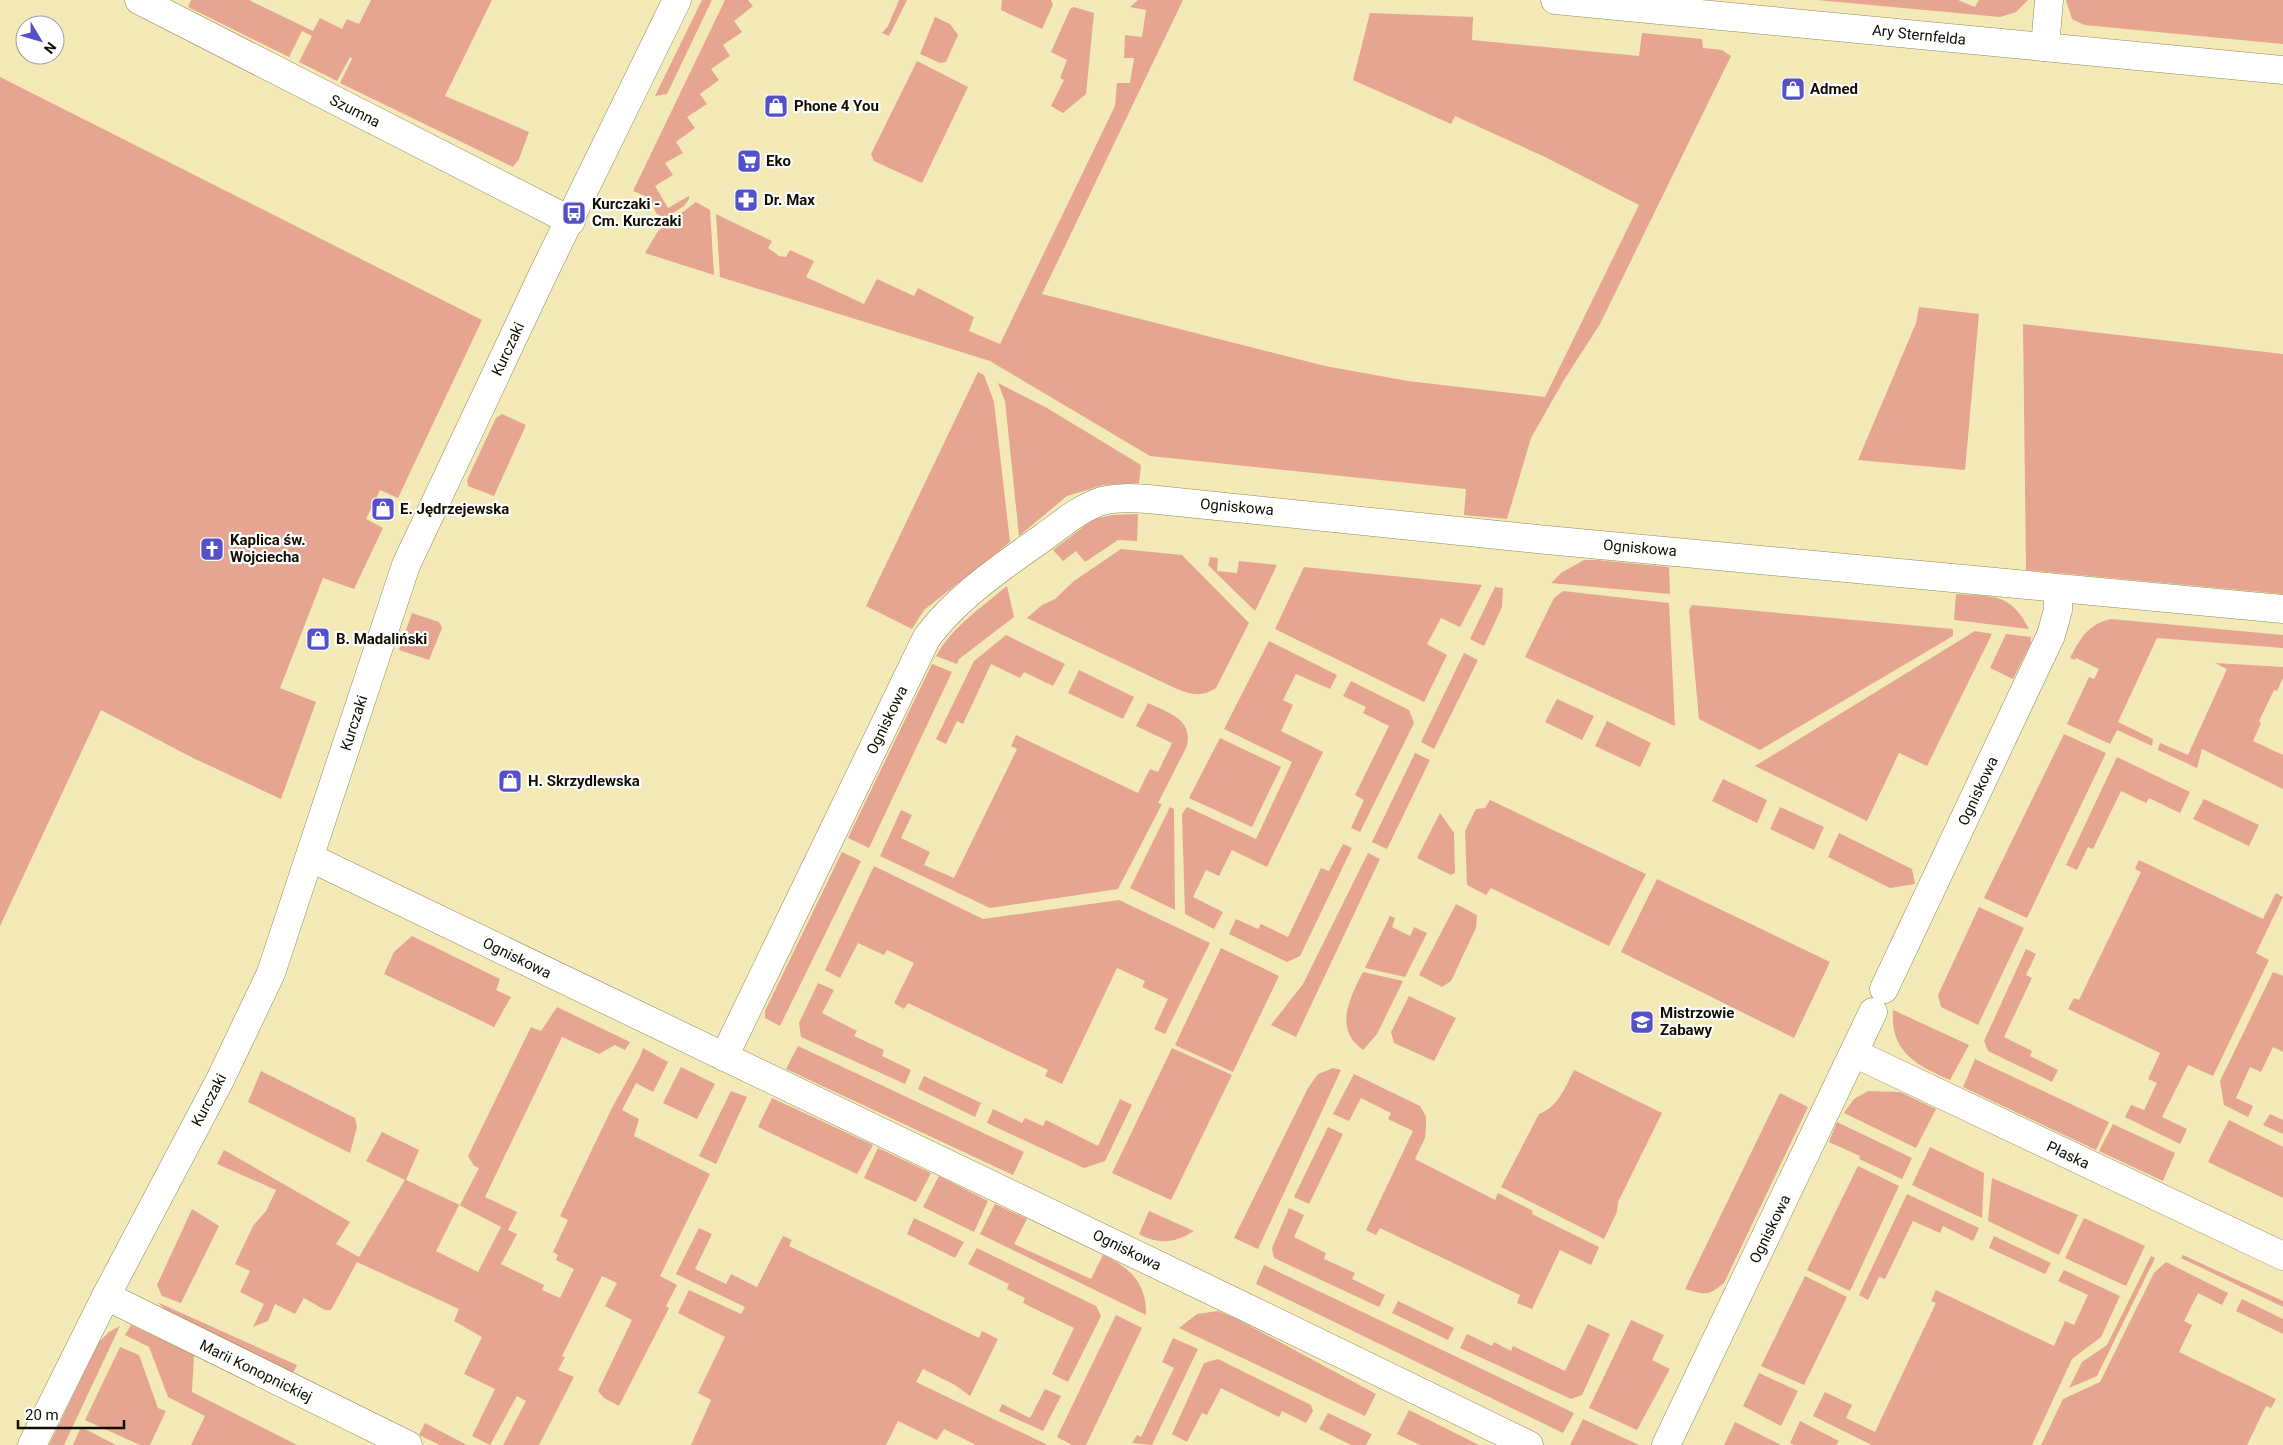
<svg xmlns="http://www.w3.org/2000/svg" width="2283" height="1445" font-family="Roboto,sans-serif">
<rect width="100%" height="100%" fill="#f3eab8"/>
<g fill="#e5a590" fill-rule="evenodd">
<polygon points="191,0 249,0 313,31 320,18 342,29 347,19 359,24 371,0 492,0 445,96 529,132 519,159 513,167 340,83 352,59 350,57 337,81 299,62 312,36 302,31 289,57 188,7"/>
<polygon points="702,0 712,0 667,94 655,96"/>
<polygon points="725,0 748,0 753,6 734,21 742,32 723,45 730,56 711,69 719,80 700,94 707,104 687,117 695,128 676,142 683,153 665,163 673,175 655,186 668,208 689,196 689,199 684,206 664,219 656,213 650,198 633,191"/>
<polygon points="899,0 907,0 889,36 882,33 888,26"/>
<polygon points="1002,0 1051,0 1053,5 1042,29 1001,10"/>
<polygon points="1138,0 1183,0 1042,294 1325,366 1408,381 1545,397 1639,205 1545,157 1455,116 1451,124 1353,80 1370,13 1473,17 1472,40 1639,56 1642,33 1702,39 1703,48 1722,50 1731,56 1600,324 1564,380 1531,438 1507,519 1464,515 1466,489 1150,456 990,361 720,277 716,214 772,241 768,248 779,256 786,257 790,250 814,261 806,277 864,304 877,279 914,296 918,288 974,317 969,331 1000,344 1115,106 1117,83 1130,83 1134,58 1124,58 1125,35 1142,37 1146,10 1130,7"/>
<polygon points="1817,0 1958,0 1975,7 1979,0 2028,0 2016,12 2000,17"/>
<polygon points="2066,0 2283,0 2283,44 2084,25 2072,19"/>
<polygon points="1074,7 1094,13 1086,94 1063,113 1051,106 1064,80 1060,78 1067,60 1051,52 1070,9"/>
<polygon points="935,17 950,24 958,35 946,62 940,63 920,54"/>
<polygon points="917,61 968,87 922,183 874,161 871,154"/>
<polygon points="0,77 482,320 398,498 380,490 366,519 383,528 354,589 323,578 280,688 316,702 281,799 193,758 101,710 0,926"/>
<polygon points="696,202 710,210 714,275 645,253 658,231"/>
<polygon points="1919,307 1979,314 1965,470 1858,460 1916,323"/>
<polygon points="2023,324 2283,354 2283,594 2026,570"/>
<polygon points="978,372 984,375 994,402 1010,542 924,610 912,629 866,606"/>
<polygon points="998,383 1047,408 1141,465 1139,483 1103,485 1067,496 1019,536 1005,401"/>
<polygon points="502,414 526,425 494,496 468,486 467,480 496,418"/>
<polygon points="1138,514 1137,541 1118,540 1085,562 1076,551 1063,561 1053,550 1094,519 1112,515"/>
<path d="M 1121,549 L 1182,555 L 1249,623 L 1216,688 C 1202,697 1192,695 1177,689 L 1027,618 L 1042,605 L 1055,599 L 1074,581 Z"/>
<polygon points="1210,557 1218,558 1217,571 1237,573 1239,561 1277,565 1255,611 1208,565"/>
<polygon points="1584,560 1597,560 1669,567 1670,594 1551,583 1561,573"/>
<polygon points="1304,567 1482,585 1460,627 1441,618 1427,644 1447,655 1424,702 1275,629"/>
<path d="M 1007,586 L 1014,617 L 959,659 L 957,664 L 936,656 C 954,625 981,608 1007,586 Z"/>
<polygon points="1495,587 1503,588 1502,607 1484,646 1470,639"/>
<polygon points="1563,591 1669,603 1675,726 1525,657 1554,598"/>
<path d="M 1956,594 C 1993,597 2010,592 2029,629 L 1954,620 Z"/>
<polygon points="1692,605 1953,629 1953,636 1760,750 1699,719 1689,610"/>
<polygon points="412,613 439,622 442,628 429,660 399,650"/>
<path d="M 2111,619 L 2283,635 L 2283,648 L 2157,638 L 2118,722 L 2153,739 L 2152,746 L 2117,730 L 2110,744 L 2067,724 L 2089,677 L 2094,679 L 2099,669 L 2076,658 L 2075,660 L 2070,658 C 2080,639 2088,624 2111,619 Z"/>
<polygon points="1975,631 1992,634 1927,766 1899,753 1867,821 1755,766"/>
<polygon points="2006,634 2031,637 2031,643 2013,679 1990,668"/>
<polygon points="1006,635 1065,664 1053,686 1024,672 1020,678 991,664 963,724 957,721 946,744 936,739 974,661"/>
<polygon points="1269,641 1337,675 1330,689 1296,674 1283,700 1293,705 1281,731 1323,752 1267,867 1232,850 1219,876 1206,870 1193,897 1223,912 1214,929 1185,914 1182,814 1187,807 1256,839 1292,762 1224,729"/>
<polygon points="1464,653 1478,660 1434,749 1421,742"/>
<polygon points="2215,663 2283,667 2283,678 2277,691 2274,690 2259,721 2261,723 2253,741 2283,755 2283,789 2202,749 2197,768 2158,750 2160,743 2188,755 2227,669"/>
<polygon points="932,664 952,672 869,848 848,838"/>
<polygon points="1079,670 1134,697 1123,719 1068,693"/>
<polygon points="1351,681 1409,710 1414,723 1360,832 1351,828 1364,800 1355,795 1389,726 1363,713 1366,707 1343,696"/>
<polygon points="1557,699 1594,716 1582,740 1545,722"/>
<path d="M 1148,703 C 1169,713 1193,719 1187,746 L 1158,803 L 1162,804 L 1118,889 L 990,908 L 880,856 L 901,810 L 912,815 L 901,838 L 930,852 L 924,865 L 954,878 L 1017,749 L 1011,746 L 1016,735 L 1138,793 L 1150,769 L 1158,772 L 1172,743 L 1136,726 Z"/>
<polygon points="1607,721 1651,743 1640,767 1595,746"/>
<polygon points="2064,734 2106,753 2027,918 1984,898"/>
<polygon points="1220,738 1281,767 1252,827 1189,798"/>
<polygon points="1415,753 1430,760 1387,849 1372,842"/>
<polygon points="2117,757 2190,792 2180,813 2149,798 2146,803 2121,791 2093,849 2088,847 2077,870 2066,865"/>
<polygon points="1723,779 1767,800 1757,823 1712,801"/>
<polygon points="2204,799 2259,825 2249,846 2193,819"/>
<polygon points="1490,800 1646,874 1609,946 1491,888 1486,895 1467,885 1465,831 1476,809 1485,808"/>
<polygon points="1170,807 1174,809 1175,910 1130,888"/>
<polygon points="1780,807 1824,827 1814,850 1770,829"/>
<polygon points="1440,813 1454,833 1455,873 1451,875 1417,858"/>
<polygon points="1839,833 1912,869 1915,884 1890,888 1828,857"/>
<polygon points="1343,844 1352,848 1300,956 1287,962 1229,934 1236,919 1258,929 1261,924 1288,937 1321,868 1329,871"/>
<polygon points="842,852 861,861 780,1026 765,1018 765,1011"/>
<polygon points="1368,853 1380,859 1296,1037 1271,1025 1303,984"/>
<polygon points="2139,860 2263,919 2276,893 2283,897 2256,953 2269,960 2213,1076 2188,1065 2162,1117 2187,1129 2180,1144 2125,1117 2131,1105 2144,1110 2157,1083 2148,1079 2160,1053 2068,1009 2074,998 2079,1000 2141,872 2135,869"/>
<polygon points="874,866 983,919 1119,900 1210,943 1165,1034 1154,1029 1168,999 1142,987 1145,981 1117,968 1062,1084 1045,1076 1048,1070 908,1003 904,1009 894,1003 914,963 887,950 884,955 858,943 840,978 825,970"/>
<polygon points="1657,879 1830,962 1794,1038 1621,952"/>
<polygon points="1456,904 1477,915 1476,928 1451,981 1442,987 1419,975"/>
<polygon points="1979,907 2024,928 1978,1025 1941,1007 1938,995"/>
<polygon points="1390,916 1395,918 1392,927 1410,936 1414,927 1427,933 1405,977 1365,968"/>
<polygon points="412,936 500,979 496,990 511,997 494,1027 384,974 394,952"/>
<polygon points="1221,948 1279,976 1233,1072 1175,1045"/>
<polygon points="2026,949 2036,954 2026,975 2032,978 2004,1037 2032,1051 2030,1056 2058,1070 2052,1082 1988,1051 1984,1041"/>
<path d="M 1363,972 L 1403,981 L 1377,1034 L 1363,1050 C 1333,1028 1350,998 1363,972 Z"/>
<polygon points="2273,972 2283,976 2283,1052 2273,1047 2261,1072 2250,1067 2236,1098 2253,1106 2248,1117 2224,1105 2220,1081"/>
<polygon points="818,983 834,990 822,1013 857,1031 854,1036 884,1050 882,1056 911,1070 905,1084 801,1037 799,1023"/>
<polygon points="1409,996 1456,1018 1434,1061 1394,1043 1391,1032"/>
<path d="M 557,1007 L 630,1042 L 625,1050 L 615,1045 L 599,1054 L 562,1037 L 485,1197 L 517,1212 L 508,1230 L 517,1234 L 501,1264 L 544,1285 L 542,1290 L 560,1298 L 574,1269 L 556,1260 L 558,1255 L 553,1252 L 568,1220 L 560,1216 L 612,1108 L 640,1057 L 643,1048 L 668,1062 L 653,1092 L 636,1083 L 622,1110 L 639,1119 L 634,1136 L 710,1174 L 660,1276 L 677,1285 L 666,1306 L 669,1308 L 619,1406 L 604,1398 L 598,1391 L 632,1320 L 605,1306 L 617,1283 L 602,1276 L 562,1356 L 565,1357 L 558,1370 L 574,1377 L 539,1445 L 503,1445 L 526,1401 L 517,1396 L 490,1445 L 472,1436 L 495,1389 L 464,1374 L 482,1337 L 454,1321 L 459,1309 L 357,1262 L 331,1310 L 325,1310 L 304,1298 L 295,1314 L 275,1304 L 268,1321 L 253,1327 L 264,1304 L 240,1292 L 250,1271 L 235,1264 L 253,1226 L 266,1211 L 276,1190 L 217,1164 L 224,1150 L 350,1222 L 336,1244 L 359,1257 L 405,1180 L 366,1161 L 382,1132 L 419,1150 L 406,1180 L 460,1205 L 479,1168 L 474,1166 L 468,1156 L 531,1027 L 541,1031 ZM 459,1205 L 501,1227 L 478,1272 L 436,1251 Z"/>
<path d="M 1893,1010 L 1969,1045 L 1950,1080 C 1916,1065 1890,1052 1893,1010 Z"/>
<polygon points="798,1046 1024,1152 1013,1175 786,1069"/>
<polygon points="1172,1048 1232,1075 1171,1200 1112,1173"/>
<polygon points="1975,1059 2109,1122 2096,1150 1963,1087"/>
<polygon points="681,1067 715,1084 697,1119 663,1103"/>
<polygon points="1333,1068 1341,1070 1258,1249 1234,1238 1308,1088 1318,1074"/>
<path d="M 1574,1070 L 1662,1113 L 1618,1202 L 1617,1212 L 1604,1239 L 1501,1187 L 1539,1114 C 1558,1107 1565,1088 1574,1070 Z"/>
<polygon points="261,1071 355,1118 357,1127 350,1153 248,1102"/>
<polygon points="1354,1074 1420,1106 1426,1117 1426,1128 1425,1138 1415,1159 1495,1200 1498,1193 1533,1211 1532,1214 1599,1247 1591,1265 1560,1250 1532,1309 1517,1303 1520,1295 1380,1228 1376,1235 1366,1230 1413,1131 1388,1119 1391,1113 1361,1098 1349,1121 1333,1114"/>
<polygon points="924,1076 981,1103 975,1117 918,1089"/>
<polygon points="731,1091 747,1097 716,1164 699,1156"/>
<polygon points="1868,1091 1900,1092 1936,1109 1916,1148 1844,1113 1854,1099"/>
<path d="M 1780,1093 L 1808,1107 L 1724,1283 C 1708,1296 1705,1295 1685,1289 Z"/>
<polygon points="772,1098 873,1145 857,1174 758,1127"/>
<polygon points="1120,1099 1132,1105 1105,1161 1084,1168 987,1123 993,1109 1022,1123 1025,1118 1043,1126 1046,1120 1098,1146"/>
<polygon points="2270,1114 2283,1120 2283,1134 2263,1125"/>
<polygon points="2229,1120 2283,1147 2283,1198 2208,1162"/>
<polygon points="1837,1122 1912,1158 1902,1179 1859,1159 1860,1156 1829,1142"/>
<polygon points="2113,1124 2175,1153 2163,1181 2099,1151"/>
<polygon points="1328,1127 1343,1134 1309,1204 1294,1197"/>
<polygon points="1930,1147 1984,1173 1982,1218 1912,1185"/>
<polygon points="878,1148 931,1173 916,1202 864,1178"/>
<polygon points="1858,1166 1899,1186 1850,1291 1807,1270"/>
<polygon points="939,1176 988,1201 974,1232 923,1207"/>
<polygon points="1992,1178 2078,1215 2059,1255 1988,1221"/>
<polygon points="1907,1194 1979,1228 1973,1241 1943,1226 1940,1233 1913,1221 1885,1279 1879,1277 1868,1300 1859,1295"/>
<path d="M 995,1204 L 1027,1219 L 1014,1244 L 1091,1279 L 1103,1255 C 1130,1267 1147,1284 1146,1315 L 980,1234 Z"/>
<polygon points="1289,1208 1304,1215 1294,1237 1326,1253 1324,1259 1355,1273 1352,1279 1385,1295 1379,1307 1274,1258 1272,1248"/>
<polygon points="192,1209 219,1226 181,1303 162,1296 157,1285"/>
<path d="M 1149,1211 L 1194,1231 C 1175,1243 1159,1245 1139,1234 Z"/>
<polygon points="914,1218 964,1242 955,1258 907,1234"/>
<polygon points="2084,1218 2145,1246 2126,1286 2065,1258"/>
<polygon points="699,1228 712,1234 695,1269 726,1284 731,1274 757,1287 783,1236 792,1240 789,1246 979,1338 982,1331 998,1339 970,1396 955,1385 923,1369 916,1382 1048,1445 976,1445 944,1429 937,1440 898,1421 886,1445 691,1445 711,1400 698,1393 725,1337 678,1313 689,1290 741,1314 745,1307 676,1274"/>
<polygon points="1994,1236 2051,1263 2045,1274 1989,1248"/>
<polygon points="977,1248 1096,1306 1101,1316 1068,1382 1052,1374 1074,1328 1023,1303 1025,1298 1007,1289 1009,1284 968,1264"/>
<polygon points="2183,1255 2283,1301 2283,1307 2181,1258"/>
<polygon points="2151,1256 2155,1258 2097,1376 2069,1388 2082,1362 2107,1345"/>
<polygon points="2166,1262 2228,1293 2222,1305 2198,1293 2184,1321 2192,1325 2179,1352 2276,1399 2271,1408 2266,1406 2247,1445 2041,1445 2063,1399 2100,1382 2154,1273"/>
<polygon points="1264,1265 1574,1413 1563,1433 1256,1284"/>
<polygon points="2064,1270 2120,1296 2101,1337 2072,1359 2032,1445 1872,1445 1813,1416 1825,1392 1852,1405 1846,1418 1875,1432 1936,1303 1931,1301 1936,1290 2054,1346 2065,1321 2074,1325 2088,1295 2058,1281"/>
<polygon points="1805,1276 1847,1297 1804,1385 1761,1366"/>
<polygon points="2242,1299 2283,1319 2283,1334 2236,1311"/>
<polygon points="1398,1301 1454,1328 1448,1340 1392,1313"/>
<polygon points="157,1302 297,1365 292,1375 167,1311"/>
<polygon points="1218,1311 1237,1319 1376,1394 1365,1416 1179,1328 1197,1314"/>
<polygon points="1116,1315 1142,1328 1086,1445 1072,1445 1057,1437"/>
<polygon points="1631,1320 1664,1335 1652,1360 1670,1369 1637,1430 1589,1408"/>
<polygon points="1588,1324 1610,1334 1582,1395 1571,1399 1460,1348 1467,1334 1492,1346 1494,1342 1511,1351 1513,1346 1565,1371"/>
<polygon points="131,1325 194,1355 192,1392 297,1445 191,1445 205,1416 168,1397 149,1347 125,1335"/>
<polygon points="120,1326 64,1445 49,1445 99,1342 109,1332"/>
<polygon points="1173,1338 1198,1349 1152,1445 1132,1443 1137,1435 1141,1437 1174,1368 1162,1362"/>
<polygon points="120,1347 139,1355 158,1408 166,1411 150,1445 140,1445 85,1420"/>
<polygon points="1218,1359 1311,1405 1313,1411 1306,1423 1282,1411 1279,1417 1221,1388 1207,1415 1202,1413 1187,1442 1172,1434 1204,1363"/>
<polygon points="1759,1373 1798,1391 1781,1426 1743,1406"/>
<polygon points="1045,1389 1061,1396 1043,1431 999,1411 1002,1404 1030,1418"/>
<polygon points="1409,1410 1479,1445 1420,1445 1397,1434"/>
<polygon points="1328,1413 1372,1434 1366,1445 1351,1445 1319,1429"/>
<polygon points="1583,1419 1639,1445 1570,1445"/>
<polygon points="1800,1421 1839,1441 1836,1445 1794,1445 1790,1443"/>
<polygon points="1735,1422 1781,1445 1724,1445"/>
<polygon points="425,1423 467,1445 440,1445 419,1435"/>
<polygon points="81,1427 116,1445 73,1445"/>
</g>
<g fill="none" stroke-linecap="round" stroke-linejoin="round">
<g stroke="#908858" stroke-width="29">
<g id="street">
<polyline points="139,0 571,221"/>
<polyline points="1555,0 2283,70"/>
<polyline points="2045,47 2049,0"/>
<polyline points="311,858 1239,1304 1529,1445"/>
<polyline points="1884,989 2051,635 2058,610 2058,589"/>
<polyline points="1854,1053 2283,1256"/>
<path d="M 724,1057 L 926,639 C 954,599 1004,565 1044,537 C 1062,524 1080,508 1102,501 C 1117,497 1133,498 1148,499 L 1547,540 L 2283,609"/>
<polyline points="106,1296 408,1445"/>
<polyline points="32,1445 106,1296 220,1080 271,973 406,565 545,270 677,0"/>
<polyline points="1666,1445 1873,1012"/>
</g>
</g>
<use href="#street" stroke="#fff" stroke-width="28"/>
</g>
<defs>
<g id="shop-square" transform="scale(1.25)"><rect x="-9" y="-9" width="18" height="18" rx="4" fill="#5451c8" stroke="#fff"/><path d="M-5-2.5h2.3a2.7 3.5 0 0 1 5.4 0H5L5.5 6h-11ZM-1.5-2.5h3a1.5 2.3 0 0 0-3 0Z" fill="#fff"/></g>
<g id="supermarket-square" transform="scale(1.25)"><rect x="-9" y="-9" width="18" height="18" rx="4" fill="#5451c8" stroke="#fff"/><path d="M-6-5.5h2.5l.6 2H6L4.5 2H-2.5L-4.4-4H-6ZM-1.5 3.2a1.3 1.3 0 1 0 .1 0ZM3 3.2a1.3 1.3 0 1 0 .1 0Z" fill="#fff"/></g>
<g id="pharmacy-square" transform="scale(1.25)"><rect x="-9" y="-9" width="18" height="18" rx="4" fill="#5451c8" stroke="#fff"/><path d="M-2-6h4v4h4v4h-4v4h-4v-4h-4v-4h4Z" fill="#fff"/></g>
<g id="bus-square" transform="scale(1.25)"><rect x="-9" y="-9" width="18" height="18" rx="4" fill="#5451c8" stroke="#fff"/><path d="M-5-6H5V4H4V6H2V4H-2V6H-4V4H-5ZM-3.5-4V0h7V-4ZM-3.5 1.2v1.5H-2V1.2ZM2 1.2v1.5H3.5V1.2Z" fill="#fff"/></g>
<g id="church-square" transform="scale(1.25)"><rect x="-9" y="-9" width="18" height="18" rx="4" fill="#5451c8" stroke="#fff"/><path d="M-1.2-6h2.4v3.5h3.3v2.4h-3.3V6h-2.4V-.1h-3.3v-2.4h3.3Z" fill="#fff"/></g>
<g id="school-square" transform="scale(1.25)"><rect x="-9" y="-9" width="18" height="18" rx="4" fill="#5451c8" stroke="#fff"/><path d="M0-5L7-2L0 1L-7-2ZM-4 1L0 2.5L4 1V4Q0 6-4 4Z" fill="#fff"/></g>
</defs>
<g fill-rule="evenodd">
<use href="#shop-square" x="1793" y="89"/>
<use href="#shop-square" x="776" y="106"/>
<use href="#supermarket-square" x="749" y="161"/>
<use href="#pharmacy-square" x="746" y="200"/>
<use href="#bus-square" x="574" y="213"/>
<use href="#shop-square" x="383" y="509"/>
<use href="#church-square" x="212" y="549"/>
<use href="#shop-square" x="318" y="639"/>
<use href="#shop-square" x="510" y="781"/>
<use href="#school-square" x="1642" y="1022"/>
</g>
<g text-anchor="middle" stroke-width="4.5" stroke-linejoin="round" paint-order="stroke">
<g font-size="15" fill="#120f00" stroke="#fff">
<text transform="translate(1919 35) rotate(6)" y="5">Ary Sternfelda</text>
<text transform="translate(355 111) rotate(27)" y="5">Szumna</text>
<text transform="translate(508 349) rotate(-65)" y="5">Kurczaki</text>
<text transform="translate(1237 507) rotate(5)" y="5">Ogniskowa</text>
<text transform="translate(1640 548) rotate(5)" y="5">Ogniskowa</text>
<text transform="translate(887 720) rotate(-64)" y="5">Ogniskowa</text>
<text transform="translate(354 723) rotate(-72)" y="5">Kurczaki</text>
<text transform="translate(1978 791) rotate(-65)" y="5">Ogniskowa</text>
<text transform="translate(517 958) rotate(26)" y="5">Ogniskowa</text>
<text transform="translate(209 1100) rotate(-62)" y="5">Kurczaki</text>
<text transform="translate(2068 1155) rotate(25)" y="5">Płaska</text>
<text transform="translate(1770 1229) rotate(-64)" y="5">Ogniskowa</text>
<text transform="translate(1127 1250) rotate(26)" y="5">Ogniskowa</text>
<text transform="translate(256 1371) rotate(26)" y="5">Marii Konopnickiej</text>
</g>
<g font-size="15" font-weight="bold" fill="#120f00" stroke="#fff" text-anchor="start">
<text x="1810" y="94">Admed</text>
<text x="794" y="111">Phone 4 You</text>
<text x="766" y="166">Eko</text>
<text x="764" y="205">Dr. Max</text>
<text x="592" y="209">Kurczaki -<tspan x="592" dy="17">Cm. Kurczaki</tspan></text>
<text x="400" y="514">E. Jędrzejewska</text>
<text x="230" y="545">Kaplica św.<tspan x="230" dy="17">Wojciecha</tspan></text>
<text x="336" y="644">B. Madaliński</text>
<text x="528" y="786">H. Skrzydlewska</text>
<text x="1660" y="1018">Mistrzowie<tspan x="1660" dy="17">Zabawy</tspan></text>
</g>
</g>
<g transform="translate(40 40) rotate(128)"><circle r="24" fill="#ffffff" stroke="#a09f99"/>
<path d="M0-4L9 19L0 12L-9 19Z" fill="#5451c8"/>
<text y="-8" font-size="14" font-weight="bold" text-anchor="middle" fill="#120f00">N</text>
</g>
<path d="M18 1420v8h106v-8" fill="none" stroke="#120f00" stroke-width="2.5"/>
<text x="25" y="1420" font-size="15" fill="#120f00" stroke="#ffffff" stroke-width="4" paint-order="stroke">20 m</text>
</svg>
